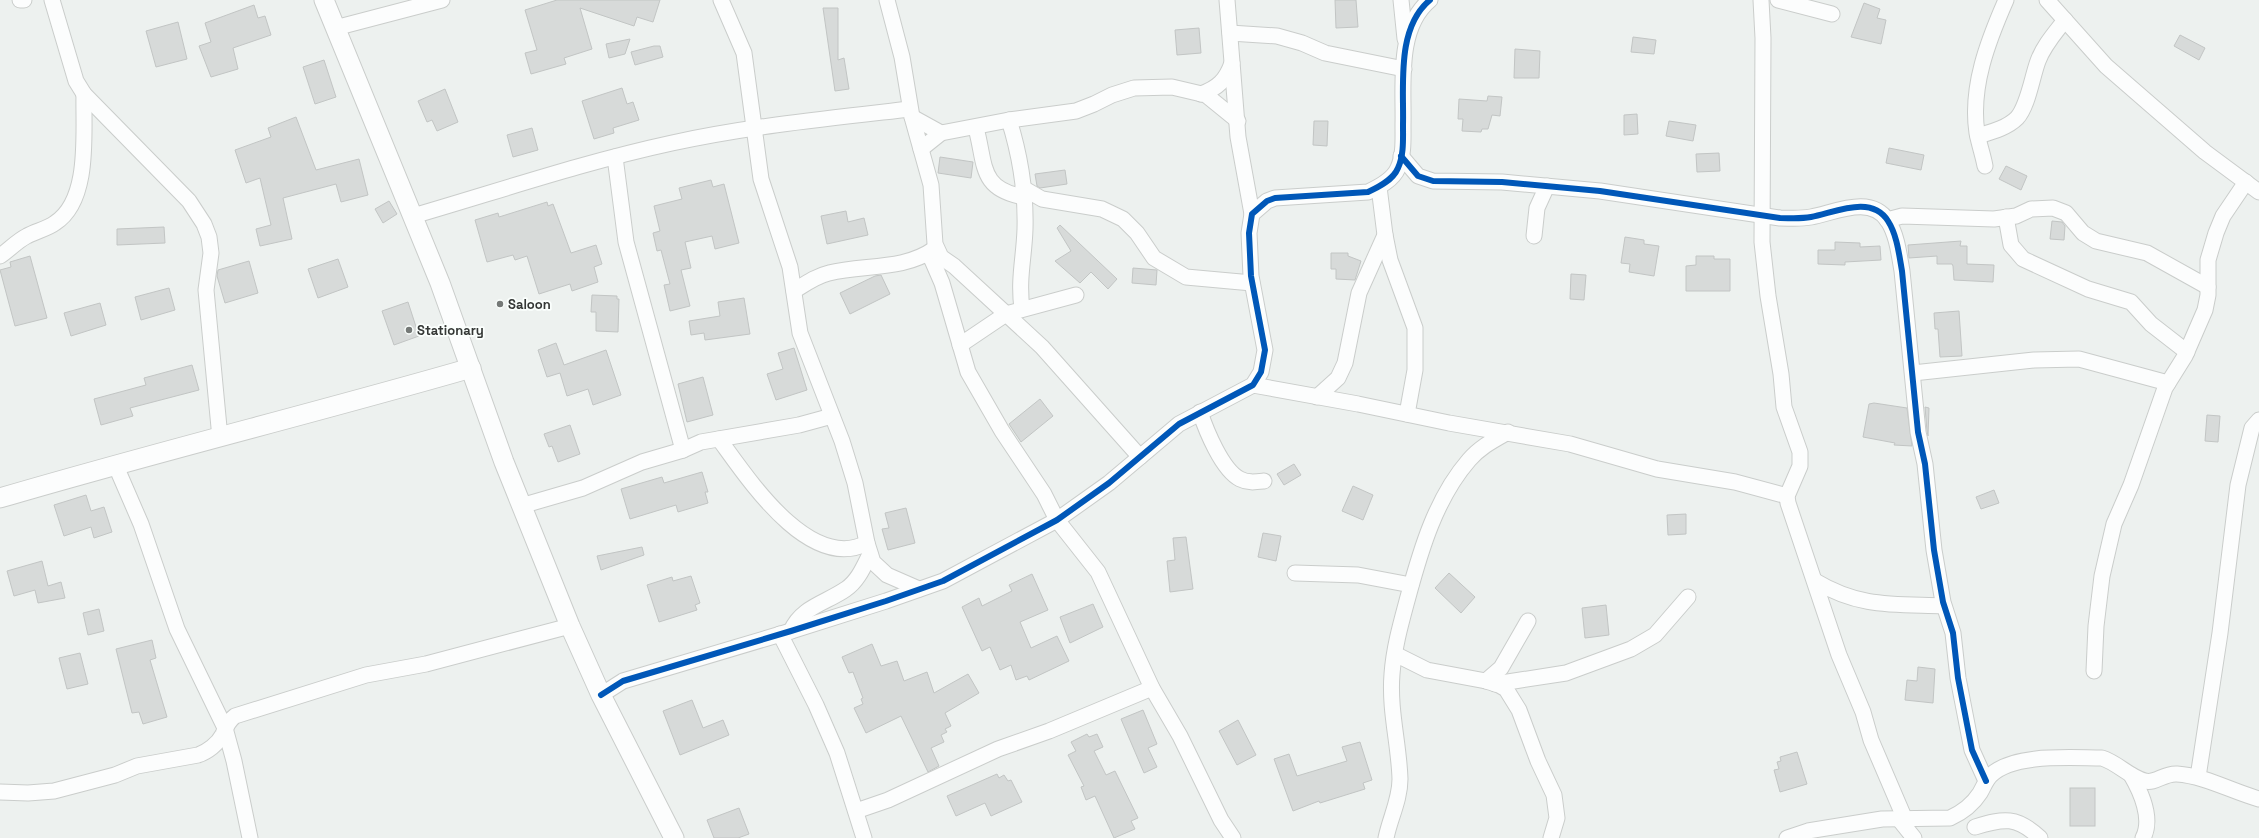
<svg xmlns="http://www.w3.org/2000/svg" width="2259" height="838" font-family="'Space Grotesk',sans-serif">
<rect width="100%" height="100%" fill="#edf1ef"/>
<g fill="#d7dad9" stroke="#c2c5c4">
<polygon points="557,0 660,0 653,22 637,17 634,26 580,8 592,49 564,58 566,64 531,74 525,53 537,50 525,10"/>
<polygon points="1335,0 1356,0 1358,27 1336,28"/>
<polygon points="1864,3 1880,9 1877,18 1886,20 1881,44 1851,37"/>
<polygon points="254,5 258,18 265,16 271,35 233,48 238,69 211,77 199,46 211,42 205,23"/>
<polygon points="823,8 838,8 838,60 844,58 849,89 835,91"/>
<polygon points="178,22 187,59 156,67 146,31"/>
<polygon points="1199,28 1201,53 1177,55 1175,30"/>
<polygon points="2180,35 2205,48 2199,60 2174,46"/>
<polygon points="1633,37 1656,40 1654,54 1631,52"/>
<polygon points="630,39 625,54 609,58 606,44"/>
<polygon points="654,46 660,46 663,57 635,65 631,52"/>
<polygon points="1515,49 1540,51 1539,78 1514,78"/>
<polygon points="324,60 336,97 315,104 303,67"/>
<polygon points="622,88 627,104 633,102 639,120 613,128 614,133 594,139 582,101"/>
<polygon points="445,89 458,122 437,131 432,120 427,122 418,101"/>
<polygon points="1488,96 1502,97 1500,116 1492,115 1488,129 1482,129 1481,132 1462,131 1463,119 1458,119 1459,99 1487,101"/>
<polygon points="1637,114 1638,134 1624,135 1624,115"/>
<polygon points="296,117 316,170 359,159 368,195 341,202 336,184 283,198 292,239 260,246 256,229 271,225 260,178 246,183 235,150 271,137 268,128"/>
<polygon points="1314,121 1328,121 1327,146 1313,145"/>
<polygon points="1669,121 1696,125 1693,141 1666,136"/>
<polygon points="532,128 538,150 513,157 507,135"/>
<polygon points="1889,148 1924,155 1921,170 1886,163"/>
<polygon points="1719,153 1720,171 1697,172 1696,154"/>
<polygon points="940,157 973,162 971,178 938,173"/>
<polygon points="2006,166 2027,176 2021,190 1999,179"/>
<polygon points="1065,170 1067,184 1040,188 1037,186 1035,174"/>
<polygon points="711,180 713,187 724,184 739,243 715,249 712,236 685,242 691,268 681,270 690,306 670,311 664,285 670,284 661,250 657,251 653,233 660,231 654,206 682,199 679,188"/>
<polygon points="389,201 397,214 383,223 375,209"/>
<polygon points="547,202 548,206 553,204 571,253 596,245 602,264 594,267 598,282 572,291 570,284 539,294 527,256 515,260 513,255 487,262 475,220 498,213 499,217"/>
<polygon points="846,211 848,222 864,218 868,235 827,244 821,216"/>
<polygon points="2052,221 2062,222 2065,226 2064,240 2050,239"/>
<polygon points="1060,225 1117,279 1108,289 1091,272 1080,283 1055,261 1071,251 1057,228"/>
<polygon points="164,227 165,243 117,245 117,229"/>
<polygon points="1625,237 1644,240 1644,244 1659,246 1654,276 1629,272 1630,264 1621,263"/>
<polygon points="1961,241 1960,246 1967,246 1967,264 1994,265 1993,282 1954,280 1953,266 1952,264 1937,264 1937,256 1909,258 1908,245"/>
<polygon points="1835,242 1860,243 1860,247 1880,246 1881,260 1845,262 1845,265 1818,264 1818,250 1835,250"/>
<polygon points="1331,253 1348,253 1348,256 1361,261 1355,280 1336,279 1336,269 1331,269"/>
<polygon points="30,256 47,318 15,326 0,270 11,267 10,262"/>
<polygon points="1696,256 1714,256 1714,259 1730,259 1730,291 1686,291 1686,266 1696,265"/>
<polygon points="338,259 348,287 318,298 308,269"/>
<polygon points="249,261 258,293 225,303 217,276 218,270"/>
<polygon points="1133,268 1157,270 1156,285 1132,283"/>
<polygon points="1571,274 1586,275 1584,300 1570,299"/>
<polygon points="881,275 890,294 850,314 840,293 875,276"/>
<polygon points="169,288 175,310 141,320 135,297"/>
<polygon points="592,295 617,296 617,299 619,299 618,332 596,331 596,312 591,312"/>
<polygon points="744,298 750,334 705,340 704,333 691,335 689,321 720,316 718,302"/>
<polygon points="408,302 419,336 394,345 382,311"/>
<polygon points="100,303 106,325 71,336 64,313"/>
<polygon points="1959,311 1962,356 1940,357 1938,329 1935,329 1934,313"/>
<polygon points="556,343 564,365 606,350 621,395 593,405 588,389 567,396 560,373 547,377 538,350"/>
<polygon points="794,348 807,390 776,400 767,374 783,369 778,353"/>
<polygon points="192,365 199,390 130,408 133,416 101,425 94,399 146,385 144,378"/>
<polygon points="703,377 713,415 687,422 678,384"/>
<polygon points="1040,399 1053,416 1021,442 1009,424"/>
<polygon points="1874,403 1907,408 1912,446 1894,445 1895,443 1863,437 1869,404"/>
<polygon points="1925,407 1929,408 1928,436 1927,431"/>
<polygon points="2207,415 2220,416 2218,442 2205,441"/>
<polygon points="570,425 580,454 558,462 552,446 549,447 544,434"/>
<polygon points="1294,464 1301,475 1284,485 1277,474"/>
<polygon points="702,472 708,492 705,492 708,503 678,512 676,505 630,519 621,489 662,477 664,483"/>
<polygon points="1353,486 1373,495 1363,520 1342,511"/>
<polygon points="1994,490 1999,503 1981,509 1976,497"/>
<polygon points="86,495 91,511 104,507 112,532 94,538 91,527 64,536 54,505"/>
<polygon points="906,508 915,543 888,550 882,529 889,528 885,513"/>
<polygon points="1686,514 1686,534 1668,535 1667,515"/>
<polygon points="1263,533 1281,536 1276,561 1258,557"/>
<polygon points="1186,537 1193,589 1170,592 1167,561 1175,560 1173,538"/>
<polygon points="642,547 644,555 601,570 597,556"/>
<polygon points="42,561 48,586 61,582 65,598 38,603 35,590 14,596 7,571"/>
<polygon points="1449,573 1475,597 1461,613 1435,588"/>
<polygon points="1032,574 1048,610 1020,622 1031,648 1057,636 1069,661 1029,680 1027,676 1016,680 1011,665 1000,670 990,647 982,651 962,607 979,598 982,606 1012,591 1009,585"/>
<polygon points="691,576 700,603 695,605 697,610 659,622 647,585 672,577 673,581"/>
<polygon points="1093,604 1103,627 1070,643 1060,617"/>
<polygon points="1606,605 1609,635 1585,638 1582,608"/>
<polygon points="99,609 104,631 88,635 83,613"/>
<polygon points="152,640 156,658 150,660 167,717 143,724 139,712 132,713 116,649"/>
<polygon points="872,644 881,666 897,661 904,681 927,672 934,693 968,674 979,693 945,713 951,726 945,729 947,732 941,735 944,742 931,748 939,766 928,772 901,716 866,733 854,708 863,704 861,699 863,698 853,672 849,673 842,657"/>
<polygon points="80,653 88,684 67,689 59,658"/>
<polygon points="1918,667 1935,669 1933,703 1905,700 1907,680 1917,681"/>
<polygon points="692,700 703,728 723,720 729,735 680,755 663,711"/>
<polygon points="1143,710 1157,744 1148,748 1157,767 1144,773 1121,719"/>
<polygon points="1238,720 1256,755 1237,765 1219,731"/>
<polygon points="1087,734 1089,737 1097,734 1103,747 1094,751 1106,775 1115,771 1138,818 1131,821 1135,829 1114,838 1095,796 1086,800 1081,787 1084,786 1068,755 1076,751 1071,742"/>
<polygon points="1360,742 1372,780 1363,783 1365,789 1320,803 1319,801 1293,811 1274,759 1289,754 1297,776 1347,761 1342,747"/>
<polygon points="1797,752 1807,784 1780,792 1774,770 1779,769 1777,762 1781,761 1780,757"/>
<polygon points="997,774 999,778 1004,775 1008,781 1011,780 1022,802 991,816 985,803 956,816 947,796"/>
<rect x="2070" y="788" width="25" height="38"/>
<polygon points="739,808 749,834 738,838 714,838 707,820"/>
</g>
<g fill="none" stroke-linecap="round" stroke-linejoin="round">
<g stroke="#cacdcb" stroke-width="17">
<g id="minor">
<polyline points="20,0 24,0"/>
<polyline points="52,0 76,81 84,94 189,201 204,224 209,237 211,253 206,290 220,438"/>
<polyline points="721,0 744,53 761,179 790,267 800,333 842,441 855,483 867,543 873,562 887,575 919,589"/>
<polyline points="887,0 902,57 912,117 931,185 935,244 941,257 954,266 1042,347 1140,457"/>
<polyline points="1227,0 1238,137 1252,214"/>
<polyline points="1401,0 1405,39"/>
<polyline points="1761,0 1763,38 1762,242 1768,296 1781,374 1784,407 1800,452 1800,466 1787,496 1788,503 1839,655 1863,712 1871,740 1904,817"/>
<polyline points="1778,0 1832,14"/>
<polyline points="2047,0 2106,66 2205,152 2259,192"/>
<polyline points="335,28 442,0"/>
<polyline points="1230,33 1277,36 1302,43 1325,53 1404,69"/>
<path d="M 1201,94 C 1218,88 1226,80 1232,63"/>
<polyline points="912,117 941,133"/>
<path d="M 1009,120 C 1020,155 1026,192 1025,229 C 1024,259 1018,278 1022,309"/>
<path d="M 976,128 C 986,165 979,189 1024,197"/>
<path d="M 1978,136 C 1991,132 2007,128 2017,118 C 2028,106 2032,77 2038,61 C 2044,45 2055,33 2065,20"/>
<polyline points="921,149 941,133 1009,120 1076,111 1094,104 1112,95 1134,88 1172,87 1206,95 1238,121"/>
<path d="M 1401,156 L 1418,176 L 1433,181 L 1502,182 L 1600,191 L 1780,218 C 1791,218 1800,219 1811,217 C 1834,213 1871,194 1888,221 C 1897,235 1899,254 1902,271 L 1918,432 L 1925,464 L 1934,550 L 1943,602 L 1953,633 L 1958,678 L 1972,750 L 1986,781"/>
<polyline points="615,157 626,242 683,450"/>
<path d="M 1985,166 C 1983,155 1979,144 1977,133 C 1970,87 1988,41 2006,0"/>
<polyline points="1379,187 1385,235 1390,260 1415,328 1415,370 1407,414"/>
<polyline points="1023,188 1042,199 1102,209 1123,219 1137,233 1154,258 1186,277 1252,283"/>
<path d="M 413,216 C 499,191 584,162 672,143 C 750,126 831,118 910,109"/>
<polyline points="2006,217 2011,245 2023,259 2088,289 2131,302 2151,324 2187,352"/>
<polyline points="1887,220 1902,216 1994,219 2016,216 2031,209 2053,208 2066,213 2083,233 2096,241 2147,253 2208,287"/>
<polyline points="1534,236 1537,208 1547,186"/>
<polyline points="927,254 932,260 942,283 968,372 1002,431 1044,494 1057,520 1098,572 1152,688 1180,736 1221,820 1233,838"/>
<path d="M 0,256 C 9,250 17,241 27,236 C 36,231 47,229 55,223 C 91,200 83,131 84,94"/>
<path d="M 794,291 C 805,284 816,276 829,273 C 863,264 903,271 934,249"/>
<polyline points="960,345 1006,314 1076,295"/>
<polyline points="1913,373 2034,360 2079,359 2168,383"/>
<polyline points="1253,385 1358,404 1449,423 1570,444 1657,469 1735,482 1787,496"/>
<polyline points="1317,397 1338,378 1345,363 1359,293 1385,235"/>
<path d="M 1200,412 C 1206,430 1222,470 1240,479 C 1248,483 1255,482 1264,481"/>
<path d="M 719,439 C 747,477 809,573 867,543"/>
<polyline points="115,464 141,524 177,629 225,728 234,761 250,838"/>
<polyline points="521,506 583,488 642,462 683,450 701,442 799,425 832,416"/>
<polyline points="1295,573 1358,575 1411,585"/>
<path d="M 1815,581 C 1860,608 1893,604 1944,606"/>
<path d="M 791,631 C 801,607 826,603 846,589 C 858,581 864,566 870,554"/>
<polyline points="780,634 816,705 837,753 864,838"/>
<polyline points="1395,654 1427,670 1486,681 1499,685 1506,689 1519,710 1538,761 1554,795 1557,818 1551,838"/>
<polyline points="2094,671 2096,626 2102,576 2114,524 2131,485 2165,388 2185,356 2205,310 2208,295 2208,260 2216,233 2223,216 2246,182"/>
<polyline points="1486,681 1501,668 1528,621"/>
<polyline points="1495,684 1566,673 1631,649 1655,635 1688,597"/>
<path d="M 601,695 L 623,681 L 791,631 L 886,601 L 943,581 L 1057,520 L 1109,483 L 1179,424 L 1253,385 L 1261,372 L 1265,350 L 1251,276 L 1249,233 L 1252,214 L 1267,201 L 1275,198 L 1368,192 C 1379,187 1393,180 1398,168 C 1404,155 1403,139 1403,125 C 1404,86 1396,28 1430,0"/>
<path d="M 2131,775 C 2141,792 2153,819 2143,838"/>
<polyline points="2198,777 2220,633 2238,485 2252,428 2259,420"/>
<path d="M 0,792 L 28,793 L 54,791 L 115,775 L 137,766 L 198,755 C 207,752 218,744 223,734 C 226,727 228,721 235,716 L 366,675 L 426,664 L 570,626"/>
<polyline points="856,811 888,800 998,749 1049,731 1152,688"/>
<polyline points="1898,818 1914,838"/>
<path d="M 1975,827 C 2004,818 2017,816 2040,838"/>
<path d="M 1386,838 C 1390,818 1400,800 1400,779 C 1399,744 1389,710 1392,674 C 1394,647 1401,623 1408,597 C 1421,549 1436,498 1469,460 C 1480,447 1494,440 1508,432"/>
<path d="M 1787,838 L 1808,831 L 1882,819 L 1950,818 C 1961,813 1973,804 1980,793 C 1984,786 1986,780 1991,775 C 2014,753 2071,758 2102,758 C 2118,763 2129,777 2145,781 C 2155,784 2164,773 2177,774 C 2205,776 2231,791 2259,799"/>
</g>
</g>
<g stroke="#cacdcb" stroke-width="21">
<g id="tertiary">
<polyline points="324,0 440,283 504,462 570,626 601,695 674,838"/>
<path d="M 0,498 C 156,452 315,413 471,368"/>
</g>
</g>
<use href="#minor" stroke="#fcfdfd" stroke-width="15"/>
<use href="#tertiary" stroke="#fcfdfd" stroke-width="19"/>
<g stroke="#fbfffd" stroke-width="8">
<g id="cycleway">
<path d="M 1401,156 L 1418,176 L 1433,181 L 1502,182 L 1600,191 L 1780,218 C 1791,218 1800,219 1811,217 C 1834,213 1871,194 1888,221 C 1897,235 1899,254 1902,271 L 1918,432 L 1925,464 L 1934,550 L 1943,602 L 1953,633 L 1958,678 L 1972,750 L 1986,781"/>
<path d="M 601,695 L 623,681 L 791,631 L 886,601 L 943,581 L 1057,520 L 1109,483 L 1179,424 L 1253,385 L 1261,372 L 1265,350 L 1251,276 L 1249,233 L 1252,214 L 1267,201 L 1275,198 L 1368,192 C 1379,187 1393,180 1398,168 C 1404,155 1403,139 1403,125 C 1404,86 1396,28 1430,0"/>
</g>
</g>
<use href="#cycleway" stroke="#0057b8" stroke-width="6"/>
</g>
<g fill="#757977" stroke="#fbfffd" stroke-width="1.5">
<circle cx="500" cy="304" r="4"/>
<circle cx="409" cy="330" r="4"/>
</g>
<g text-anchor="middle" stroke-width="3.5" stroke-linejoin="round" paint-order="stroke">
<g font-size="13" font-weight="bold" fill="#353836" stroke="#fbfffd" text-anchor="start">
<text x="508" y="309">Saloon</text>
<text x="417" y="335">Stationary</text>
</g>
</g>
</svg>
